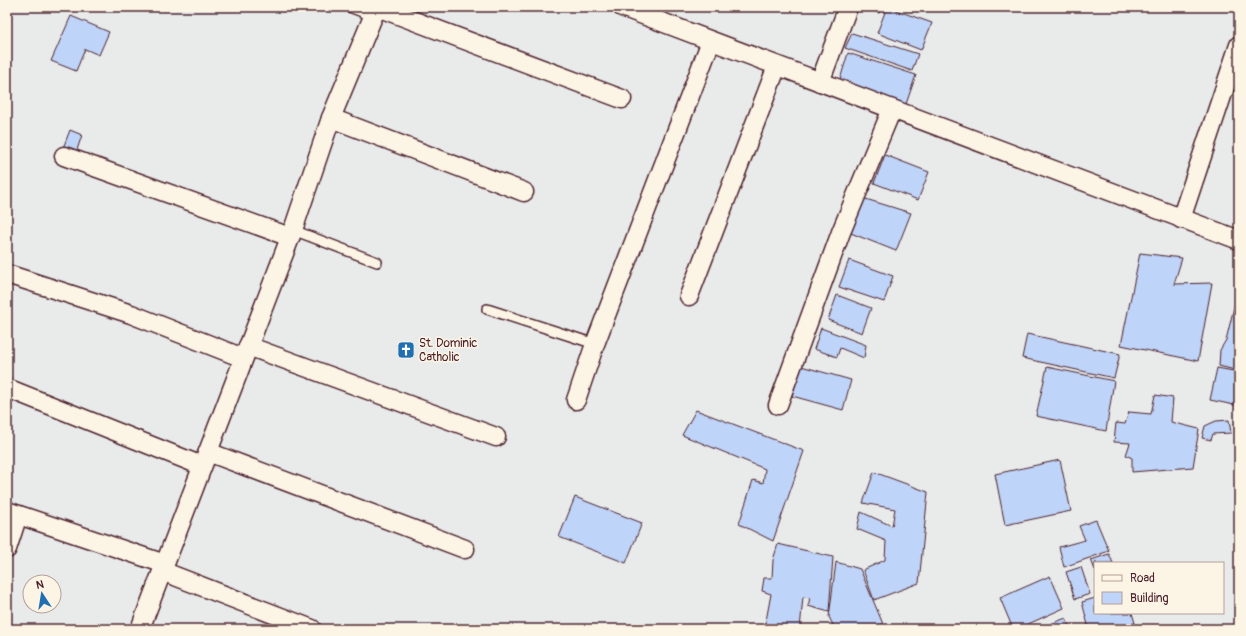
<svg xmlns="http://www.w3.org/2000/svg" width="1246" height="636" font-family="Pangolin,sans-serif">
<rect width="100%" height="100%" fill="#e9ebeb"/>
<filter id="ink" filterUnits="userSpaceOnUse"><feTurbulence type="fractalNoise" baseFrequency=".025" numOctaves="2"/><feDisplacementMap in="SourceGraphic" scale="8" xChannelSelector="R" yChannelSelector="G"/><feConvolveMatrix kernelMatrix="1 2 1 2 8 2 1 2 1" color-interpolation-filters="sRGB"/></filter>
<g filter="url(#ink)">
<g fill="#bed4f8" stroke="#4a1f2b">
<polygon points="862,7 881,7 879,13 861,8"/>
<polygon points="887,7 932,23 921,50 877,33"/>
<polygon points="71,16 109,32 99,55 85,49 76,71 51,61"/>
<polygon points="852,33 918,54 912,71 845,48"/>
<polygon points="848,53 916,75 905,107 838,86"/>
<polygon points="70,130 82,135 76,153 63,148"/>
<polygon points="885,155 929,172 918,200 874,183"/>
<polygon points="856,196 911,213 896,251 843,230"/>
<polygon points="1140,253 1182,258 1174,284 1212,283 1198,361 1121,345"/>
<polygon points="849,260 893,276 884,302 839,287"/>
<polygon points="837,295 871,308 862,333 828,320"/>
<polygon points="1235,303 1239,303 1239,371 1219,366 1220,350 1226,340"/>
<polygon points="821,328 866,345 864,358 840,348 837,357 814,349"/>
<polygon points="1027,334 1120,354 1114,378 1022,358"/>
<polygon points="801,366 851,380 843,410 792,396"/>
<polygon points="1047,367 1114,381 1106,431 1036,416"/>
<polygon points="1217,368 1239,372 1239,406 1210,400"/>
<polygon points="1155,395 1173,398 1171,422 1199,429 1193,467 1132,472 1132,458 1126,455 1130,443 1114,442 1116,423 1125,424 1129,412 1151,414"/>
<polygon points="696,410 804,451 773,541 739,524 753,480 763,483 765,469 682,435"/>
<polygon points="1229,420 1231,433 1213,434 1211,440 1202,438 1205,426 1216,421"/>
<polygon points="1060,460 1071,511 1005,525 995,474"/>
<polygon points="874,472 928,492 919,583 874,600 863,570 885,560 886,541 857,529 861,512 892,526 895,509 863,503"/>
<polygon points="575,497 642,523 626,563 559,537"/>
<polygon points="1096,520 1109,551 1064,567 1059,547 1085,540 1079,526"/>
<polygon points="778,544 833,557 829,612 808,606 810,598 803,597 800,629 765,626 771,594 762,591 764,578 772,578 773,560"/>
<polygon points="1109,554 1113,563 1095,563 1095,570 1091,560"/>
<polygon points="836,562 860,569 883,624 868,629 835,629 829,617"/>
<polygon points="1081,567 1090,594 1075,599 1066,572"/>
<polygon points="1050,576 1064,608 1017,629 1013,629 1000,598"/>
<polygon points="1095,598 1095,613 1132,613 1135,623 1115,629 1089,629 1082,602"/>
<polygon points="1066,618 1070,629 1037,629"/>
</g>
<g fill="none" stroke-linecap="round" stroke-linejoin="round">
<g stroke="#4a1f2b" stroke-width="12">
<g id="lane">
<polyline points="349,7 373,16"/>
<polyline points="293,230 377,262"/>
<polyline points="487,309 595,344"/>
</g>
</g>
<g stroke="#4a1f2b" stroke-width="21">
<g id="street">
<polyline points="377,7 622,99"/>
<polyline points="622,7 1239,240"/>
<polyline points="820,82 848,7"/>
<polyline points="331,118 524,192"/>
<polyline points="64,156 290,237"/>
<polyline points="1181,219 1239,45"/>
<polyline points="7,274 131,314 243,358"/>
<polyline points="689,296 777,66"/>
<polyline points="248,346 496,437"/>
<polyline points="7,388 202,466"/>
<polyline points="576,400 595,344 711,41"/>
<polyline points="778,405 841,232 892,109"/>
<polyline points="208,452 465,549"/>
<polyline points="7,511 165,564"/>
<polyline points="7,549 18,515"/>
<polyline points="162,571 312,629"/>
<polyline points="140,629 293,230 331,118 377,7"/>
</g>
</g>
<use href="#lane" stroke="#fcf5e5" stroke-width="9"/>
<use href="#street" stroke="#fcf5e5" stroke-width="18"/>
</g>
</g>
<defs>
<g id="church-square" transform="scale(0.9)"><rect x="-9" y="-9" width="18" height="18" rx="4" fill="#1f6fb2" stroke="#fcf5e5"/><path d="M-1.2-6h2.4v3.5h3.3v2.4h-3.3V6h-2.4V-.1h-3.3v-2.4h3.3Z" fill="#fff"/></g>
</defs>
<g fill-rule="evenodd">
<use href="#church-square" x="406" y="350"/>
</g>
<g text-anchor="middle" stroke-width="3" stroke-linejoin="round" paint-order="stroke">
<g font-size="12" fill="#4a1f2b" stroke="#fcf5e5" text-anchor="start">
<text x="419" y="347">St. Dominic<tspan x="419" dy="14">Catholic</tspan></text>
</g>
</g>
<rect width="1246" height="636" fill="none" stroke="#fcf5e5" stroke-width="24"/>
<rect x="12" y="12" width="1222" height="612" fill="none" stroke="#4a1f2b" stroke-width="1.5" filter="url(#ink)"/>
<rect x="1094" y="562" width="130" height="52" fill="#fcf5e5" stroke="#b59f9b"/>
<rect x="1102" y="575" width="20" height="6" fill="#fcf5e5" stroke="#b59f9b"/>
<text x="1130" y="582" font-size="12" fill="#4a1f2b">Road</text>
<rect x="1102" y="592" width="20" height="12" fill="#bed4f8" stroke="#b59f9b"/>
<text x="1130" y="602" font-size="12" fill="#4a1f2b">Building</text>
<g transform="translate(42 594) rotate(348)"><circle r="19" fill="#fcf5e5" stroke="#b59f9b"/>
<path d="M0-3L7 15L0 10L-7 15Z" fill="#1f6fb2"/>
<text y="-6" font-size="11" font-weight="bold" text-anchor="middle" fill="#4a1f2b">N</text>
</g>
</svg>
